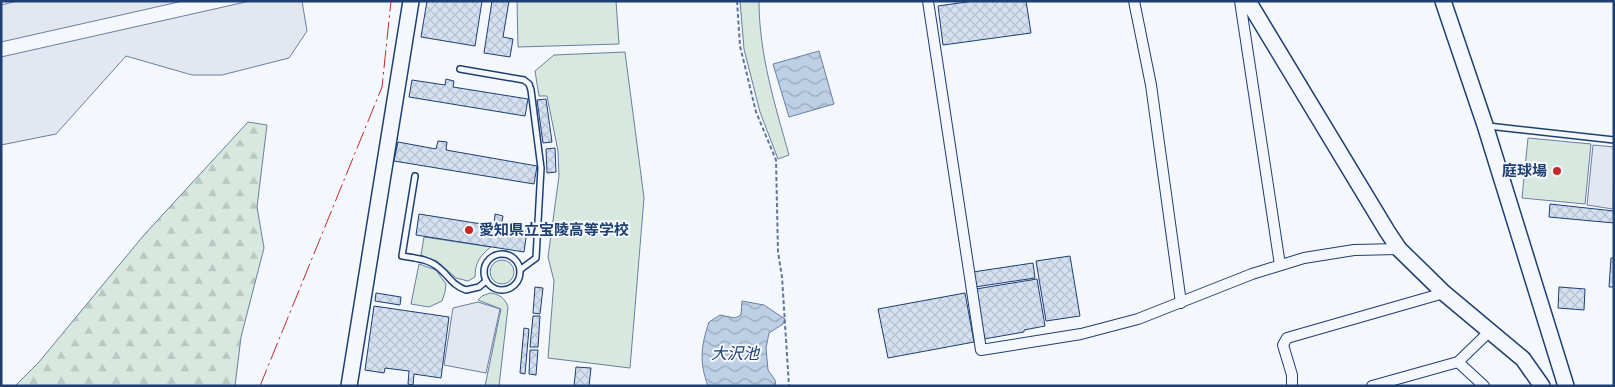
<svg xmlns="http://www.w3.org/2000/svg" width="1615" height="387" font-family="Poppins,'Noto Sans JP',sans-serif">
<defs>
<pattern id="forest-firs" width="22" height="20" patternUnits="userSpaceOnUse" patternTransform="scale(1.25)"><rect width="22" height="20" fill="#d7e8df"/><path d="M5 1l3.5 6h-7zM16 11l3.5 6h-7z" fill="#b8c8c3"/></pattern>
<pattern id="water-waves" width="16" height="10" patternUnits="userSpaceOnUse" patternTransform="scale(1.25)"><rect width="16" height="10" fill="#bed0e5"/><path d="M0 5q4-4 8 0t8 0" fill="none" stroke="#9aaabe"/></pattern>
<pattern id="building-cross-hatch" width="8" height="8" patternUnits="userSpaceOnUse" patternTransform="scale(1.25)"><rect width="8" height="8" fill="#d5e0f0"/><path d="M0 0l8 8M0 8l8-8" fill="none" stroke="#b6c1d1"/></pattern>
</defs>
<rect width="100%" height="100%" fill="#f4f7fb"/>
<g fill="#d7e8df" stroke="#687fa3">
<polygon points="517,1 616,1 619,44 518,47"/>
<path d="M 740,1 L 759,1 C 759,54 775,105 789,155 L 778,159 L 760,112 L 744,49 Z"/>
<polygon points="625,52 644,198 630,368 548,358 554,281 548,257 559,176 558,151 547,96 539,96 535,71 554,55"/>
<polygon points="1528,138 1591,144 1585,204 1522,198"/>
<path d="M 424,237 L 491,247 C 480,255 475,263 475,277 L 468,281 L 456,278 L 437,261 L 421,255 Z"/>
<circle cx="502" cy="272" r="12"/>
<polygon points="419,264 436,270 446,284 445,292 442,301 429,307 411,304"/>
<path d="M 490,293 C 499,294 505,298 508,307 L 499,386 L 485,386 L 501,309 L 478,300 L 482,296 Z"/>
</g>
<polygon fill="url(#forest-firs)" stroke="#687fa3" points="248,122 267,125 257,207 264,248 241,337 235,386 15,386 39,362 144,235"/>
<g fill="#e3e8f0" stroke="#687fa3">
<polygon points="17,1 183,1 1,42 1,5"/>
<polygon points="250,1 302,1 307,31 289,58 222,75 192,75 126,56 56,134 1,145 1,57"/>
<polygon points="1593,145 1614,147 1613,209 1587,205"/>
<polygon points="478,302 500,309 486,373 444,365 453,308"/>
</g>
<g fill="url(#water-waves)" stroke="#687fa3">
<polygon points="819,51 834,104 789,117 773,64"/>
<path d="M 742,301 L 764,305 L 785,319 L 783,324 L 769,333 L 766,348 L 768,370 L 775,380 L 776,386 L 708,386 C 699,362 701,346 709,322 L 720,315 L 735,318 L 741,315 Z"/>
</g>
<g fill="url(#building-cross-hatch)" stroke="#1d3f73">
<polygon points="427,1 482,1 475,46 421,37"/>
<polygon points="492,1 509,1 503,37 513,39 510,57 484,53"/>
<polygon points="974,1 1026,1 1031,33 943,45 938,6"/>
<polygon points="446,79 454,81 453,87 528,99 525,116 409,97 412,80 445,85"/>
<polygon points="546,99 552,142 543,143 537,100"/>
<polygon points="438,141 447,142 446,150 537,166 534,184 394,161 398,142 436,149"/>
<polygon points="555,148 556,172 547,173 546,149"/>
<polygon points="1550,204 1614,211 1614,223 1549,217"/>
<polygon points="419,214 494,226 495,214 503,216 501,227 527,231 524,252 416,235"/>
<polygon points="1070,256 1080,316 1046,321 1036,261"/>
<polygon points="1611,258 1614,258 1614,287 1609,287"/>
<polygon points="1033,263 1035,278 975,287 973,272"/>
<polygon points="1037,279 1045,326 1024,330 1024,332 984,339 976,289"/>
<polygon points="535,287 543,288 540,314 533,313"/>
<polygon points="1559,287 1585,289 1584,310 1558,308"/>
<polygon points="376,293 401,297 400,305 375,301"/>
<polygon points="965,293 974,342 888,358 878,309"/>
<polygon points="374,306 449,317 441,378 414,374 413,385 408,384 409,371 385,368 384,373 365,370"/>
<polygon points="533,316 540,316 538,347 530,347"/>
<polygon points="524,328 529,329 525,374 520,373"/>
<polygon points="530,350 538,350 536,375 529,374"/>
<polygon points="576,367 591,368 589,386 574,386"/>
</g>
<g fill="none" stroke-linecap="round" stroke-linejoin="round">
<g stroke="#1d3f73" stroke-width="8">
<g id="lane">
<polyline points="460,69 524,80 529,84 531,90 541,168 536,258 521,269"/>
<polyline points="1488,126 1614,140"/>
<path d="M 415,176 L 402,256 C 415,258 429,259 439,268 C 449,276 453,286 466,290 L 479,287 L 486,281"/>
<circle cx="502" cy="272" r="18"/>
</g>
</g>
<g stroke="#1d3f73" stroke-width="12">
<g id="street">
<polyline points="928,1 981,350 1081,334 1138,319 1252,274 1304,258 1354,250 1399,249"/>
<polyline points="1134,1 1151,85 1181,303"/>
<polyline points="1240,1 1280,265"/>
<polyline points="1458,362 1484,386"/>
<polyline points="1292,386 1292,375 1283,345 1287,338 1444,293"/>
<polyline points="1372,386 1458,362 1490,331"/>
</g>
</g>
<g stroke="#1d3f73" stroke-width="18">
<g id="secondary">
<polyline points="1248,1 1387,231 1399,249 1444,293 1523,359 1542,386"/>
<polyline points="1443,1 1485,125 1566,386"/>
<polyline points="349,386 411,1"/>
</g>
</g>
<polyline stroke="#5e769c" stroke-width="2" stroke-dasharray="4 2.5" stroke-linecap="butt" points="737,1 740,46 756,112 776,160 778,252 782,277 789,386"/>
<use href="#lane" stroke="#f4f7fb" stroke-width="5"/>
<use href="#street" stroke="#f4f7fb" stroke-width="10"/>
<use href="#secondary" stroke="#f4f7fb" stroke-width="15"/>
<polyline stroke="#c62828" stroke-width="1" stroke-dasharray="18 4 2.5 4" stroke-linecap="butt" points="260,386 382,87 391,1"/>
</g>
<g fill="#c62828" stroke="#f4f7fb" stroke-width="2">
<circle cx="1557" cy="171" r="5"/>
<circle cx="469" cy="230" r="5"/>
</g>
<g text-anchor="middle" stroke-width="4" stroke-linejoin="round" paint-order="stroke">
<g font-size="15" font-weight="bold" fill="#1d3f73" stroke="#f4f7fb" text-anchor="end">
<text x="1547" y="176">庭球場</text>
<text x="479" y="235" text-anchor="start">愛知県立宝陵高等学校</text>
</g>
<g font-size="16" font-style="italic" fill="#1d3f73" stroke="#f4f7fb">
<text x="735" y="359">大沢池</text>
</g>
</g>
<rect width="1615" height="387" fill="none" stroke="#1d3f73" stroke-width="5"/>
</svg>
